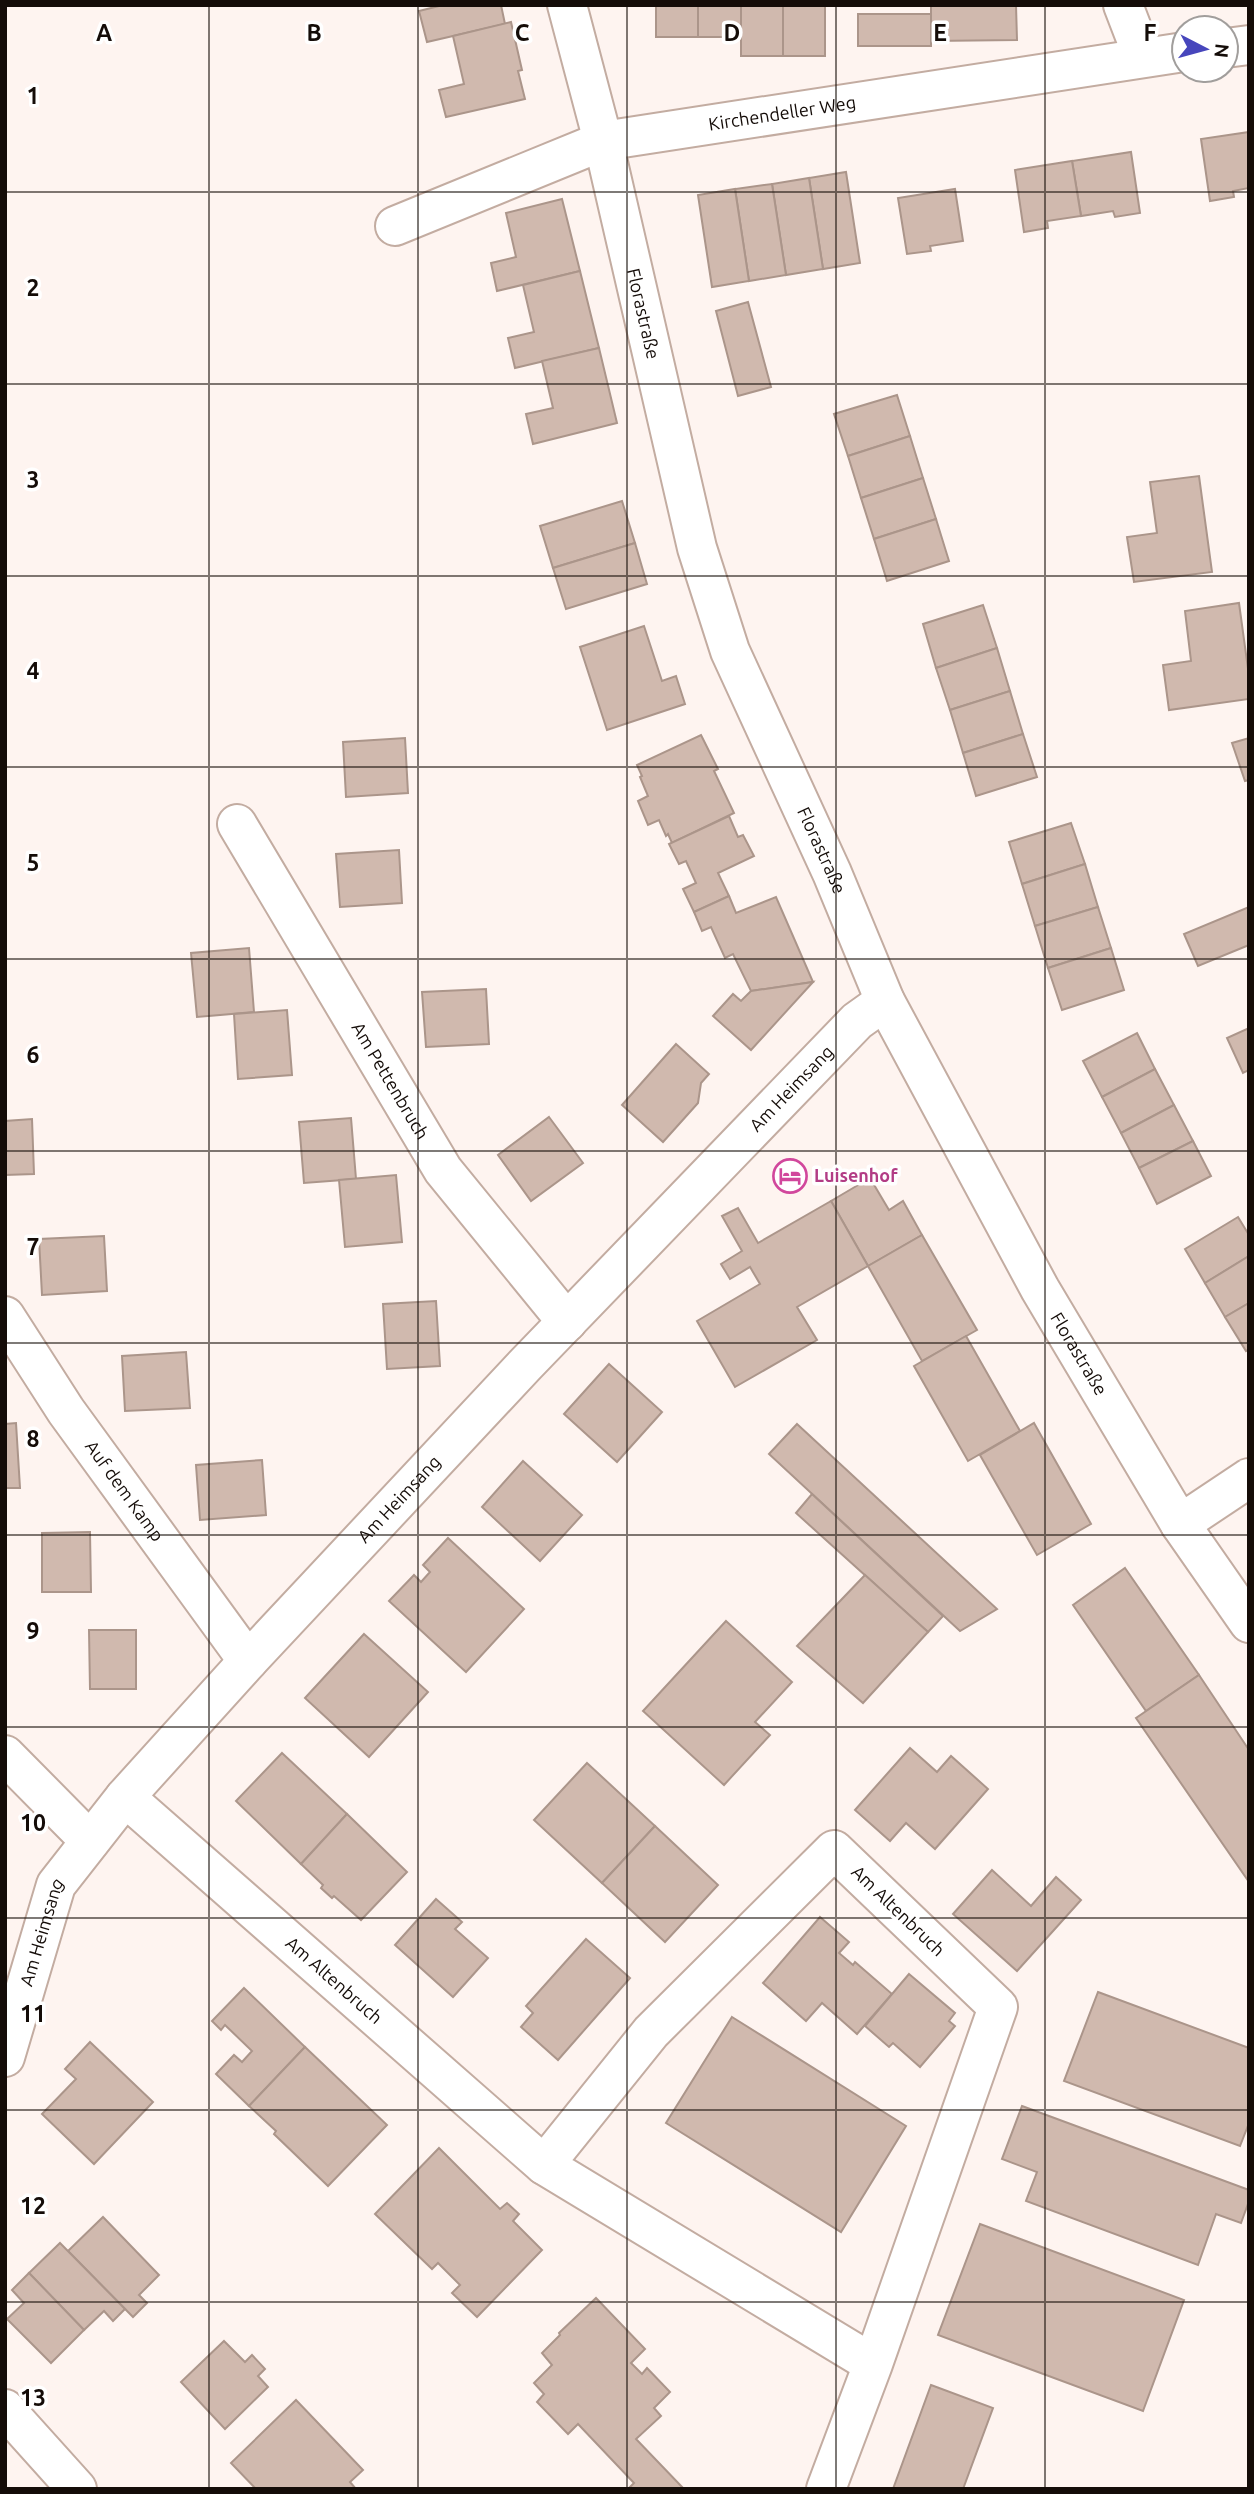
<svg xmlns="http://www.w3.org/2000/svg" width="1254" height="2494" font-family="Ubuntu,sans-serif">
<rect width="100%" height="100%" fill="#fef4f0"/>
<g fill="#d0b9ae" stroke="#ab958a" stroke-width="2">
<polygon points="443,5 501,5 505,24 427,42 419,11"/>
<rect x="656" y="5" width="42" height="32"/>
<rect x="698" y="5" width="43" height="32"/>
<rect x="741" y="5" width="42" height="51"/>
<rect x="783" y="5" width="42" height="51"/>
<polygon points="931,5 1016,5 1017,40 931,41"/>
<rect x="858" y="14" width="73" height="32"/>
<polygon points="511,22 522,70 518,71 525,99 446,117 439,90 464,84 453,36"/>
<polygon points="1249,132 1249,188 1233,191 1234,197 1210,201 1201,139"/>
<polygon points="1131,152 1140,213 1115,217 1113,211 1081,216 1072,161"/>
<polygon points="1072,161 1081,216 1047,221 1048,228 1024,232 1015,170"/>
<polygon points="846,172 860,263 823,269 809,178"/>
<polygon points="809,178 823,269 786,275 772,184"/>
<polygon points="772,184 786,275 749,281 735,189"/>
<polygon points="735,189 749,281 712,287 698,195"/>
<polygon points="955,189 963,241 930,246 931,251 907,254 898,198"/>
<polygon points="562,199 580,271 497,291 491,263 516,257 506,213"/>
<polygon points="580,271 599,348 515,368 508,338 534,332 523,285"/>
<polygon points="748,302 771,387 738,396 716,311"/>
<polygon points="599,348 617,423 533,444 526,414 553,408 542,361"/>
<polygon points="897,395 910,436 848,456 834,414"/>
<polygon points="910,436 923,478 861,498 848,456"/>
<polygon points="1199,476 1212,572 1134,582 1127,537 1157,533 1150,482"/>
<polygon points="923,478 936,519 874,539 861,498"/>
<polygon points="622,501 635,543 553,568 540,526"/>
<polygon points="936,519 949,561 887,581 874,539"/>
<polygon points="635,543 647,584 566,609 553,568"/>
<polygon points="1239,603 1249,676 1249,699 1169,710 1163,665 1191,661 1185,611"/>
<polygon points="983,605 997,648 936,668 923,624"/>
<polygon points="644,626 662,681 676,676 685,704 607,730 580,647"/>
<polygon points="997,648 1010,691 950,710 936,668"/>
<polygon points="1010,691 1023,734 963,753 950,710"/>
<polygon points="1023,734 1037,777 976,796 963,753"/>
<polygon points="701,735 718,769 714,771 734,813 672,843 668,834 666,836 659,820 648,825 638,801 648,796 640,777 642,776 637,765"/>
<polygon points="405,738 408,793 346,797 343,742"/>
<polygon points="1249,738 1249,780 1245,781 1232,743"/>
<polygon points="729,816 738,837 743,835 754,856 718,873 729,896 694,912 683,889 696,883 686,861 679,864 669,844"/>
<polygon points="1071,823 1085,864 1022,884 1009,842"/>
<polygon points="399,850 402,903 340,907 336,854"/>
<polygon points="1085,864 1098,907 1035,926 1022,884"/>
<polygon points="729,896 736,913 776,897 813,982 751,991 733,954 725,958 711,927 702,931 694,912"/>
<polygon points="1098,907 1111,948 1048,968 1035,926"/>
<polygon points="1249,907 1249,945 1198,966 1184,934"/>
<polygon points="249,948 254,1012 197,1017 191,953"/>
<polygon points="1111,948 1124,990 1062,1010 1048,968"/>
<polygon points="813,982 751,1050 713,1016 733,994 741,1001 751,991"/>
<polygon points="486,989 489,1044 426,1047 422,992"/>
<polygon points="287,1010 292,1075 238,1079 234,1014"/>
<polygon points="1249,1028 1249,1070 1243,1073 1227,1038"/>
<polygon points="1137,1033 1155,1069 1102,1097 1083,1061"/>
<polygon points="676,1044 709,1074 701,1083 698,1103 663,1142 622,1105"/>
<polygon points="1155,1069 1174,1105 1121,1133 1102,1097"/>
<polygon points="1174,1105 1193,1141 1139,1168 1121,1133"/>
<polygon points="549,1117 583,1163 531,1201 498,1155"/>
<polygon points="351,1118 356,1179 304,1183 299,1122"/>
<polygon points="32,1119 34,1174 5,1175 5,1121"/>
<polygon points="1193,1141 1211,1176 1157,1204 1139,1168"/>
<polygon points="396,1175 402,1242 345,1247 339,1180"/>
<polygon points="870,1178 889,1210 903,1201 922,1235 868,1266 831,1201"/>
<polygon points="831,1201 868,1266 797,1307 817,1340 735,1387 697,1321 760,1284 750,1267 730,1279 721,1264 742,1251 722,1216 738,1208 758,1243"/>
<polygon points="1238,1217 1249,1235 1249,1256 1205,1283 1185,1249"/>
<polygon points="922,1235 977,1330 922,1361 868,1266"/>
<polygon points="104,1236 107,1291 42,1295 39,1239"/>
<polygon points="1249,1256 1249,1303 1225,1317 1205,1283"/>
<polygon points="436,1301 440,1366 387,1369 383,1304"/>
<polygon points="1249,1303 1249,1349 1246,1351 1225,1317"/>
<polygon points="966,1336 1020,1431 968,1461 914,1366"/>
<polygon points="186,1352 190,1408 125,1411 122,1356"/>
<polygon points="609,1364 662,1412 617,1462 564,1414"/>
<polygon points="16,1423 20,1488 5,1488 5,1424"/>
<polygon points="1034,1423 1091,1524 1037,1555 980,1455"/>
<polygon points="797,1424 997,1609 960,1631 769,1454"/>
<polygon points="262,1460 266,1515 200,1520 196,1465"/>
<polygon points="523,1461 582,1515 540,1561 482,1507"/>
<polygon points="812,1494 943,1616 928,1632 796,1513"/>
<polygon points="90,1532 91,1592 42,1592 42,1533"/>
<polygon points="448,1538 524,1609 466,1672 389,1601 414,1575 421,1582 430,1572 423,1565"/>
<polygon points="1125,1568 1199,1675 1146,1711 1073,1605"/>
<polygon points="865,1575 928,1632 863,1703 797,1646"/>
<polygon points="726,1621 792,1682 755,1722 770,1735 724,1785 643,1711"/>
<polygon points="89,1630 136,1630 136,1689 90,1689"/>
<polygon points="364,1634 428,1692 369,1757 305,1698"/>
<polygon points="1199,1675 1249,1750 1249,1882 1136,1718"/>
<polygon points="910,1748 937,1772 951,1756 988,1789 935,1849 906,1823 890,1841 855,1810"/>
<polygon points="282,1753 347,1814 301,1864 236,1801"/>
<polygon points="587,1763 655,1826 602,1883 534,1820"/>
<polygon points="347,1814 407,1872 361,1920 334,1896 332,1898 321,1888 323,1885 301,1864"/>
<polygon points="655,1826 718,1885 665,1942 602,1883"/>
<polygon points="992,1870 1031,1906 1056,1877 1081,1900 1017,1971 953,1914"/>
<polygon points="436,1899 462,1922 455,1929 488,1958 453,1997 395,1945"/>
<polygon points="820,1917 849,1942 839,1953 853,1965 855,1962 892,1994 857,2034 822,2003 806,2021 763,1983"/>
<polygon points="586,1939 630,1978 558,2060 521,2027 533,2013 526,2006"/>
<polygon points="909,1974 955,2013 949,2021 955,2026 920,2067 893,2043 889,2047 865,2026"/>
<polygon points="244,1988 305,2047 249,2106 216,2074 234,2055 242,2062 252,2051 225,2025 221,2030 212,2021"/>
<polygon points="1098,1992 1249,2048 1249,2123 1240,2146 1064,2081"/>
<polygon points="732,2017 906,2126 841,2232 666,2123"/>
<polygon points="90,2042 153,2102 94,2164 42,2114 76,2079 65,2069"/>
<polygon points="305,2047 387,2125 328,2186 274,2134 276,2131 249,2106"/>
<polygon points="1022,2106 1249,2190 1249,2201 1241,2223 1216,2214 1198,2265 1026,2201 1037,2172 1002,2159"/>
<polygon points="439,2148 500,2209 507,2203 519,2214 513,2221 542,2250 477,2317 452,2293 460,2285 438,2263 432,2269 375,2214"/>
<polygon points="103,2217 159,2275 139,2295 147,2303 133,2317 68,2251"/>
<polygon points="980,2224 1184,2300 1143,2411 938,2335"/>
<polygon points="60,2243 125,2309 113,2321 104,2311 84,2330 29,2273"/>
<polygon points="29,2273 84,2330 51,2363 7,2319 24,2303 12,2290"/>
<polygon points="596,2298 645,2349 631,2363 642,2374 647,2368 670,2392 654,2408 661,2416 636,2439 684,2489 628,2489 634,2483 578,2424 568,2434 537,2402 544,2394 534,2383 552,2365 542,2353 560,2335 559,2333"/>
<polygon points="224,2341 245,2362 252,2355 265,2369 258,2376 268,2387 225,2429 181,2382"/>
<polygon points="931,2385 993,2408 963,2489 893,2489"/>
<polygon points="296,2400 363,2470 350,2482 356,2489 256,2489 231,2463"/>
</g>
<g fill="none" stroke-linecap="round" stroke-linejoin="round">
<g stroke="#c3aca1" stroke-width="42">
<g id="minor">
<path id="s1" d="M 567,5 L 603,141 L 697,548 L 730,651 L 832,873 L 885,1001 L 1040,1289 L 1180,1524 L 1249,1623"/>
<polyline points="1123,5 1143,57"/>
<polyline points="1226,48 1249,45"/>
<path id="s2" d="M 395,226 L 603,141 L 1184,52"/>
<path id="s3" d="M 237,824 L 443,1170 L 567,1322"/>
<path id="s4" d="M 5,1316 L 66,1411 L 248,1661"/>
<polyline points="1180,1524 1249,1478"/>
<polyline points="5,1755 90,1841"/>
<path id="s5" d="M 125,1797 L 544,2165"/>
<path id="s6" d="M 5,2057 L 56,1885 L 125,1797 L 248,1661 L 525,1365 L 857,1021 L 885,1001"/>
<polyline points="5,2409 77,2489"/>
<polyline points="826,2489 873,2364 998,2007 834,1850 651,2032 544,2165 873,2364"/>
</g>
</g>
<use href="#minor" stroke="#fff" stroke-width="38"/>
</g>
<path fill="none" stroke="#140c08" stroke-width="2" stroke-opacity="0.55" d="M 209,5 L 209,2489M 418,5 L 418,2489M 627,5 L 627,2489M 836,5 L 836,2489M 1045,5 L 1045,2489M 5,192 L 1249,192M 5,384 L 1249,384M 5,576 L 1249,576M 5,767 L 1249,767M 5,959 L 1249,959M 5,1151 L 1249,1151M 5,1343 L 1249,1343M 5,1535 L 1249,1535M 5,1727 L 1249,1727M 5,1918 L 1249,1918M 5,2110 L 1249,2110M 5,2302 L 1249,2302"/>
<defs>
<g id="hotel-ring" transform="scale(1.75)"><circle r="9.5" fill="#fff" stroke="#d1479c" stroke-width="1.5"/><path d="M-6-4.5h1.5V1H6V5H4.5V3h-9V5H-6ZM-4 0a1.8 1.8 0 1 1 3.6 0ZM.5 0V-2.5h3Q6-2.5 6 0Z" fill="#d1479c"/></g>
</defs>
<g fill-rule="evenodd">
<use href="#hotel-ring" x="790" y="1176"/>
</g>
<g text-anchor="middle" stroke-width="7" stroke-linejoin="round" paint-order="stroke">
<g font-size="18" fill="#140c08" stroke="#fff">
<text dy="6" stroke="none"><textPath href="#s2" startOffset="406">Kirchendeller Weg</textPath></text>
<text dy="6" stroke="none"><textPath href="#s1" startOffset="318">Florastraße</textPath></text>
<text dy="6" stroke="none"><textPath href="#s1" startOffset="886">Florastraße</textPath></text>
<text dy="6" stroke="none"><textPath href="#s3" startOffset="299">Am Pettenbruch</textPath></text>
<text dy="6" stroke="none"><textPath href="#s6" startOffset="1264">Am Heimsang</textPath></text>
<text dy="6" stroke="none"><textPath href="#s1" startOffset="1452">Florastraße</textPath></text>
<text dy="6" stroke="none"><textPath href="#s4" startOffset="212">Auf dem Kamp</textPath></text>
<text dy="6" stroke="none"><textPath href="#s6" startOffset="696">Am Heimsang</textPath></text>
<text transform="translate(898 1911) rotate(44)" y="6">Am Altenbruch</text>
<text dy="6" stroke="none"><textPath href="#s6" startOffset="130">Am Heimsang</textPath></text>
<text dy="6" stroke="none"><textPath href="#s5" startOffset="278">Am Altenbruch</textPath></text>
</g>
<g font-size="18" font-weight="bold" fill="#b23c85" stroke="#fff" text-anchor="start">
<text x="814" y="1182">Luisenhof</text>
</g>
</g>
<g font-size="23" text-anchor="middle" font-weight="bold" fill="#140c08" stroke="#fff" stroke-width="7" stroke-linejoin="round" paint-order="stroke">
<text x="104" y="41">A</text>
<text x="314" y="41">B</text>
<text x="522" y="41">C</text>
<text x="732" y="41">D</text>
<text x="940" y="41">E</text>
<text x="1150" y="41">F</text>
<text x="33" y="104">1</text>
<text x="33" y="296">2</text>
<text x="33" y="488">3</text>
<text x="33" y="679">4</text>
<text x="33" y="871">5</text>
<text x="33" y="1063">6</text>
<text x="33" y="1255">7</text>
<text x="33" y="1447">8</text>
<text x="33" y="1639">9</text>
<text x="33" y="1831">10</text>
<text x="33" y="2022">11</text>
<text x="33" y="2214">12</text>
<text x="33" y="2406">13</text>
</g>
<rect width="1254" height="2494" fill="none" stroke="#140c08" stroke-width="14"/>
<g transform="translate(1205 49) rotate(96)"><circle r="33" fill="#ffffff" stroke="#a19e9c" stroke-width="2"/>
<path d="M0-5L12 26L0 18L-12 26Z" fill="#4746bc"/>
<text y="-10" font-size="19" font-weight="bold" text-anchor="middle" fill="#140c08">N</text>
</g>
</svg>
